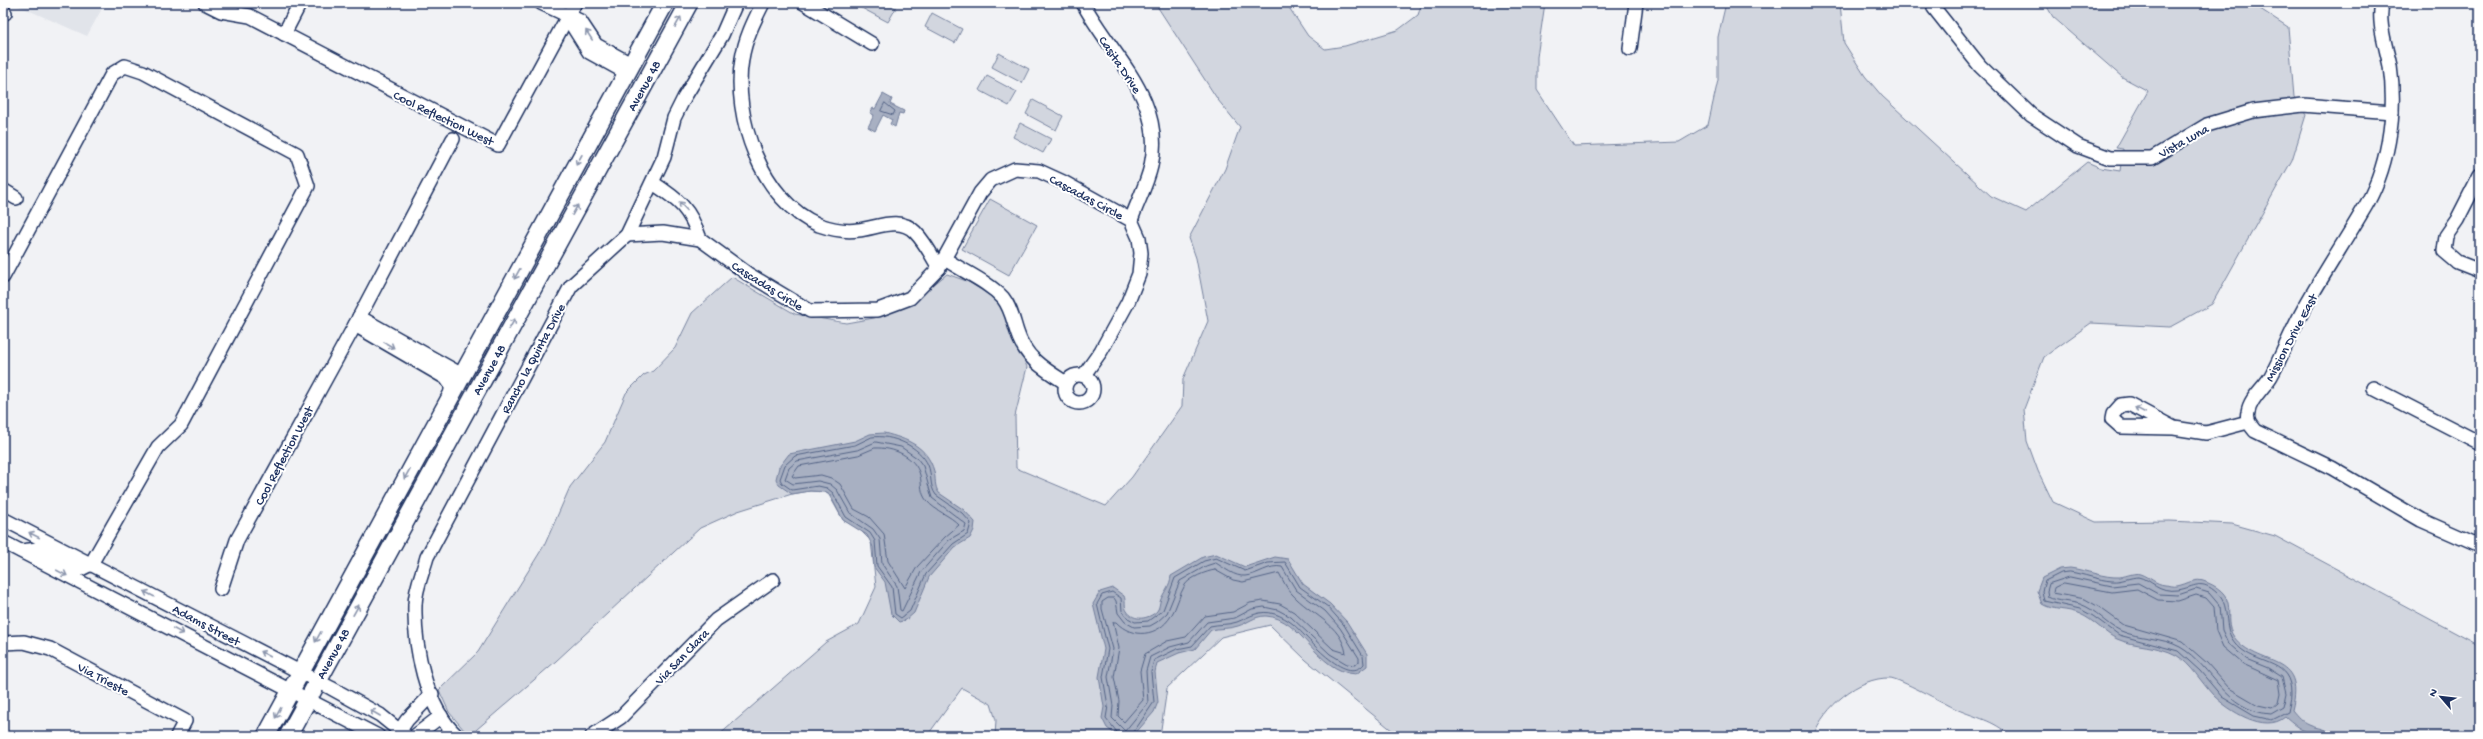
<svg xmlns="http://www.w3.org/2000/svg" width="2483" height="739" font-family="'Gochi Hand',sans-serif">
<rect width="100%" height="100%" fill="#f1f2f5"/>
<filter id="ink" filterUnits="userSpaceOnUse"><feTurbulence type="fractalNoise" baseFrequency=".025" numOctaves="2"/><feDisplacementMap in="SourceGraphic" scale="8" xChannelSelector="R" yChannelSelector="G"/><feConvolveMatrix kernelMatrix="1 2 1 2 8 2 1 2 1" color-interpolation-filters="sRGB"/></filter>
<g filter="url(#ink)">
<polygon fill="#e1e4ea" points="12,3 105,3 87,36"/>
<g fill="#d2d6df" stroke="#76829e">
<polygon points="860,3 886,3 896,8 888,22 858,6"/>
<path d="M 1155,3 L 1286,3 L 1308,36 L 1325,49 L 1345,46 L 1398,30 L 1418,15 L 1422,3 L 1545,3 L 1537,57 L 1537,90 L 1574,146 L 1679,142 L 1708,125 L 1718,80 L 1718,37 L 1726,3 L 1840,3 L 1844,43 L 1865,76 L 1882,96 L 1991,196 L 2026,212 L 2087,162 L 2101,168 L 2120,171 L 2123,149 L 2116,148 L 2148,91 L 2122,77 L 2053,17 L 2045,3 L 2251,3 L 2288,27 L 2294,97 L 2306,115 L 2292,160 L 2212,304 L 2170,327 L 2091,323 L 2044,357 L 2024,409 L 2027,441 L 2038,471 L 2053,502 L 2096,522 L 2170,521 L 2232,524 L 2275,536 L 2480,646 L 2480,736 L 2011,736 C 1991,719 1979,719 1956,709 C 1946,704 1898,678 1890,678 C 1858,677 1824,707 1813,736 L 1399,736 L 1306,660 L 1270,625 L 1221,637 L 1167,688 L 1160,736 L 995,736 L 996,720 L 991,704 L 962,688 L 927,736 L 718,736 L 826,642 L 859,624 L 876,587 L 871,541 L 859,529 L 843,520 L 829,495 L 825,492 L 810,491 L 792,494 L 738,511 L 700,528 L 556,661 L 469,736 L 449,712 L 439,690 L 478,652 L 545,544 L 570,487 L 605,442 L 626,393 L 644,375 L 653,371 L 675,348 L 692,313 L 732,277 L 795,314 L 846,323 L 874,318 L 904,308 L 947,274 L 969,282 L 998,301 L 1027,367 L 1015,416 L 1016,468 L 1106,506 L 1132,477 L 1182,406 L 1183,379 L 1208,321 L 1196,258 L 1189,238 L 1225,169 L 1240,127 L 1218,100 Z"/>
<polygon points="932,13 962,29 955,43 925,27"/>
<polygon points="999,53 1029,69 1022,83 992,67"/>
<polygon points="987,76 1017,92 1009,106 979,90"/>
<polygon points="1033,100 1063,116 1056,130 1026,114"/>
<polygon points="1020,123 1051,139 1043,153 1013,137"/>
<polygon points="990,199 1037,225 1009,275 962,249"/>
</g>
<g fill="#a8b0c2" stroke="#707c9a">
<polygon points="883,94 892,99 890,104 904,111 903,114 899,113 895,127 890,124 892,120 883,115 875,131 868,127 874,115 870,113 873,108 875,109"/>
<path d="M 884,433 C 907,439 927,446 934,471 C 936,479 934,486 939,493 L 964,510 L 975,522 L 974,530 L 970,538 L 955,547 L 929,577 L 914,613 L 906,620 L 899,622 L 891,614 L 885,582 L 874,567 L 873,547 L 867,535 L 843,520 L 830,495 L 825,492 L 810,491 L 792,494 L 779,485 L 776,479 L 779,467 L 789,454 L 855,441 L 870,434 Z"/>
<path d="M 1216,554 L 1245,567 L 1275,557 L 1288,559 L 1303,584 L 1330,604 L 1347,622 L 1367,654 L 1367,666 L 1356,674 C 1316,672 1302,618 1266,616 C 1254,616 1248,623 1238,626 C 1230,629 1219,628 1211,630 L 1195,649 L 1179,653 L 1157,663 L 1155,672 L 1158,702 L 1154,712 L 1133,736 L 1118,736 L 1107,728 L 1102,718 L 1104,707 L 1099,677 L 1104,649 L 1093,604 L 1100,592 L 1113,588 L 1124,596 C 1126,600 1124,607 1127,611 C 1134,622 1149,619 1157,611 C 1160,607 1159,603 1161,599 C 1165,590 1170,586 1171,576 L 1203,557 Z"/>
<path d="M 2070,568 C 2086,570 2104,578 2120,577 C 2127,576 2135,572 2141,574 C 2150,577 2155,584 2165,585 C 2169,585 2174,587 2177,586 C 2188,584 2195,577 2206,582 C 2243,597 2220,617 2234,637 C 2258,669 2307,651 2292,710 C 2297,716 2302,722 2309,725 C 2320,730 2323,726 2332,736 C 2311,736 2300,731 2285,717 C 2265,734 2229,711 2213,695 C 2201,682 2191,664 2176,655 C 2158,645 2135,647 2117,639 C 2104,633 2094,620 2080,614 C 2067,608 2053,611 2042,604 L 2037,591 L 2042,578 L 2060,569 Z"/>
</g>
<g fill="none" stroke-linecap="round" stroke-linejoin="round">
<g stroke="#536386" stroke-width="1">
<polygon points="885,103 895,111 893,115 881,111"/>
<path d="M 872,437 C 891,434 920,446 928,465 C 932,474 929,486 936,495 L 962,513 L 971,523 L 968,534 L 953,544 L 926,574 L 910,611 L 901,618 L 895,614 L 892,587 L 877,566 L 875,541 L 870,533 L 846,517 L 833,493 L 827,488 L 818,486 L 792,490 L 782,483 L 780,479 L 785,465 L 795,456 L 855,445 Z"/>
<polygon points="876,442 901,447 917,458 923,466 932,498 966,524 964,531 949,540 921,572 902,611 900,610 897,586 882,564 880,539 873,529 850,513 837,490 830,484 818,481 793,484 785,479 789,468 797,461 857,450"/>
<path d="M 875,448 C 893,447 915,456 920,475 C 922,484 920,493 927,501 C 935,511 950,515 959,525 L 945,537 L 917,567 L 905,588 L 888,561 L 884,534 L 869,517 L 854,509 L 840,484 L 831,478 L 821,475 L 795,478 L 792,476 L 799,466 L 858,455 Z"/>
<path d="M 1216,563 C 1224,568 1235,577 1245,576 C 1258,575 1269,564 1282,567 L 1296,590 L 1325,611 L 1340,628 L 1359,658 L 1359,662 L 1355,665 L 1347,664 L 1330,654 L 1291,617 L 1278,610 L 1264,607 L 1252,609 L 1235,618 L 1207,622 L 1189,642 L 1170,647 L 1150,657 L 1146,671 L 1148,703 L 1125,731 L 1112,718 L 1113,706 L 1108,677 L 1113,649 L 1102,609 L 1102,602 L 1108,598 L 1114,598 L 1116,601 L 1118,613 L 1125,622 L 1134,627 L 1150,626 L 1157,622 L 1167,613 L 1180,581 L 1206,566 Z"/>
<path d="M 1215,570 L 1233,580 L 1243,582 L 1279,573 C 1283,580 1286,588 1292,594 C 1310,614 1341,624 1346,653 L 1333,649 L 1294,612 L 1280,604 L 1263,601 L 1250,603 L 1233,612 L 1205,616 L 1186,637 L 1167,641 L 1145,654 L 1140,671 L 1143,700 L 1124,722 L 1118,716 L 1119,701 L 1114,677 L 1119,648 L 1113,622 L 1116,622 C 1132,639 1158,637 1171,616 C 1177,607 1179,595 1185,585 C 1189,578 1207,571 1215,570 Z"/>
<path d="M 2070,572 C 2084,574 2098,580 2112,581 C 2121,582 2130,577 2139,577 C 2151,579 2158,593 2178,590 C 2195,587 2201,578 2217,593 C 2234,609 2218,630 2241,649 C 2262,666 2291,660 2291,694 C 2291,700 2289,706 2288,712 L 2272,720 L 2254,716 L 2222,697 L 2200,671 L 2178,651 L 2119,635 L 2093,616 L 2080,609 L 2044,601 L 2042,591 L 2045,581 L 2061,573 Z"/>
<path d="M 2070,577 L 2112,586 L 2138,583 L 2158,594 L 2178,595 L 2196,589 L 2209,593 L 2220,606 L 2222,630 L 2228,643 L 2246,659 L 2268,668 L 2282,677 L 2286,694 L 2283,707 L 2271,714 C 2224,711 2213,666 2180,647 C 2162,637 2139,639 2121,631 C 2106,624 2097,610 2080,604 C 2070,601 2057,602 2048,597 L 2047,591 L 2049,584 Z"/>
<polygon points="2064,583 2112,592 2137,589 2158,600 2178,601 2196,595 2206,598 2214,607 2216,631 2223,647 2243,664 2278,680 2280,694 2278,703 2272,708 2258,705 2229,688 2207,663 2183,642 2124,625 2099,607 2085,599 2053,593 2054,588"/>
<path d="M 1120,736 L 1106,718 L 1108,706 L 1103,677 L 1108,649 L 1097,604 L 1102,595 L 1112,592 L 1121,598 L 1122,611 L 1128,618 L 1135,622 L 1148,621 L 1163,610 L 1175,578 L 1204,561 L 1216,558 L 1245,571 L 1268,563 L 1285,562 L 1300,587 L 1328,607 L 1344,625 L 1363,656 L 1364,664 C 1346,687 1306,635 1293,624 C 1288,620 1281,616 1275,614 C 1259,609 1250,617 1237,622 C 1229,625 1218,624 1210,626 L 1192,646 L 1177,649 L 1154,660 L 1151,672 L 1154,702 L 1131,736"/>
</g>
<g stroke="#1b2f5e" stroke-width="16">
<g id="minor">
<polyline points="205,3 221,11 250,16 498,145 575,3"/>
<polyline points="541,3 580,21 596,45 631,64"/>
<path d="M 763,3 C 754,21 745,39 742,59 C 732,116 762,202 819,225 C 831,229 845,232 858,230 C 877,228 899,216 915,232 C 925,242 932,256 939,268"/>
<polyline points="804,3 872,44"/>
<path d="M 1083,3 C 1111,56 1166,99 1151,166 C 1147,184 1137,203 1131,220"/>
<path d="M 2383,3 C 2376,18 2387,50 2390,66 C 2397,114 2388,171 2362,212 C 2342,246 2320,279 2301,314 C 2290,334 2282,356 2271,376 C 2264,388 2250,398 2248,412 C 2246,420 2250,425 2255,431 L 2332,468 L 2421,520 L 2480,546"/>
<polyline points="1934,8 1980,66 2031,115 2078,146 2110,158 2152,158 2207,125 2253,111 2303,105 2392,112"/>
<polyline points="3,12 5,13"/>
<polyline points="567,17 589,52 627,73"/>
<polyline points="284,34 300,3"/>
<polyline points="1630,49 1636,3"/>
<polyline points="2480,175 2457,220 2446,236 2444,251 2457,262 2480,271"/>
<path d="M 653,183 C 679,200 690,209 700,239"/>
<polyline points="3,190 16,198"/>
<polyline points="627,235 663,233 700,239 748,274 810,311 878,310 910,298 939,268 980,193 991,180 1015,169 1039,171 1063,182 1131,220 1139,238 1141,253 1139,274 1128,302 1101,351 1084,375"/>
<path d="M 945,259 C 964,272 987,281 1003,298 C 1011,308 1013,320 1017,332 C 1025,358 1044,369 1066,383"/>
<polyline points="3,277 112,74 125,66 143,72 297,154 308,186 181,425 158,447 91,564 79,570 38,549 21,551"/>
<polyline points="359,317 462,375"/>
<polyline points="355,325 446,378 451,385 451,394"/>
<circle cx="1079" cy="389" r="14"/>
<polyline points="2373,388 2480,443"/>
<polyline points="2174,428 2129,404 2121,405 2113,414 2112,419 2121,427 2174,428 2206,433 2248,422"/>
<polyline points="3,519 331,688 380,715 406,736"/>
<polyline points="3,542 378,736"/>
<polyline points="221,589 237,540 355,325 453,139"/>
<polyline points="3,643 24,642 50,649 185,721 177,736"/>
<polyline points="396,736 407,720 432,694"/>
<polyline points="415,736 441,716"/>
<path d="M 457,736 C 425,707 414,646 415,605 C 415,589 423,572 427,557 L 571,286 L 627,235 L 664,157 L 674,118 L 684,98 L 722,35 L 736,3"/>
<polyline points="592,736 621,717 716,620 773,580"/>
</g>
</g>
<g stroke="#1b2f5e" stroke-width="20">
<g id="major">
<polyline points="266,736 665,3"/>
<polyline points="288,736 689,3"/>
</g>
</g>
<use href="#minor" stroke="#fff" stroke-width="13"/>
<use href="#major" stroke="#fff" stroke-width="17"/>
</g>
<defs><path id="oneway-shaft" d="M-6 0H5M1.5-3L5.5 0L1.5 3" fill="none" stroke-width="1.6" stroke-linecap="round" stroke-linejoin="round"/></defs>
<g stroke="#8d97ae">
<use href="#oneway-shaft" transform="translate(678 22) rotate(-61)"/>
<use href="#oneway-shaft" transform="translate(589 35) rotate(-123)"/>
<use href="#oneway-shaft" transform="translate(579 160) rotate(119)"/>
<use href="#oneway-shaft" transform="translate(683 206) rotate(-133)"/>
<use href="#oneway-shaft" transform="translate(575 210) rotate(-61)"/>
<use href="#oneway-shaft" transform="translate(517 274) rotate(119)"/>
<use href="#oneway-shaft" transform="translate(512 324) rotate(-61)"/>
<use href="#oneway-shaft" transform="translate(389 345) rotate(30)"/>
<use href="#oneway-shaft" transform="translate(2140 410) rotate(-152)"/>
<use href="#oneway-shaft" transform="translate(407 474) rotate(119)"/>
<use href="#oneway-shaft" transform="translate(34 535) rotate(-153)"/>
<use href="#oneway-shaft" transform="translate(62 573) rotate(28)"/>
<use href="#oneway-shaft" transform="translate(149 594) rotate(-153)"/>
<use href="#oneway-shaft" transform="translate(356 610) rotate(-61)"/>
<use href="#oneway-shaft" transform="translate(178 631) rotate(28)"/>
<use href="#oneway-shaft" transform="translate(318 637) rotate(119)"/>
<use href="#oneway-shaft" transform="translate(265 654) rotate(-152)"/>
<use href="#oneway-shaft" transform="translate(278 713) rotate(118)"/>
<use href="#oneway-shaft" transform="translate(375 713) rotate(-150)"/>
</g>
</g>
<g text-anchor="middle" stroke-width="4" stroke-linejoin="round" paint-order="stroke">
<g font-size="13" fill="#1b2f5e" stroke="#fff">
<text transform="translate(1121 64) rotate(56)" y="5">Casita Drive</text>
<text transform="translate(643 85) rotate(-61)" y="5">Avenue 48</text>
<text transform="translate(444 117) rotate(26)" y="5">Cool Reflection West</text>
<text transform="translate(2183 140) rotate(-29)" y="5">Vista Luna</text>
<text transform="translate(1087 196) rotate(28)" y="5">Cascadas Circle</text>
<text transform="translate(768 285) rotate(32)" y="5">Cascadas Circle</text>
<text transform="translate(2290 337) rotate(-62)" y="5">Mission Drive East</text>
<text transform="translate(532 358) rotate(-62)" y="5">Rancho la Quinta Drive</text>
<text transform="translate(488 369) rotate(-61)" y="5">Avenue 48</text>
<text transform="translate(283 455) rotate(-62)" y="5">Cool Reflection West</text>
<text transform="translate(207 624) rotate(28)" y="5">Adams Street</text>
<text transform="translate(332 653) rotate(-61)" y="5">Avenue 48</text>
<text transform="translate(681 656) rotate(-46)" y="5">Via San Clara</text>
<text transform="translate(104 678) rotate(28)" y="5">Via Trieste</text>
</g>
</g>
<rect width="2483" height="739" fill="none" stroke="#fff" stroke-width="16"/>
<rect x="8" y="8" width="2467" height="723" fill="none" stroke="#1b2f5e" stroke-width="1.5" filter="url(#ink)"/>
<g transform="translate(2441 697) rotate(298)" stroke="#ffffff" stroke-width="3" paint-order="stroke">
<path d="M0-3L7 15L0 10L-7 15Z" fill="#1b2f5e"/>
<text y="-6" font-size="11" font-weight="bold" text-anchor="middle" fill="#1b2f5e">N</text>
</g>
</svg>
